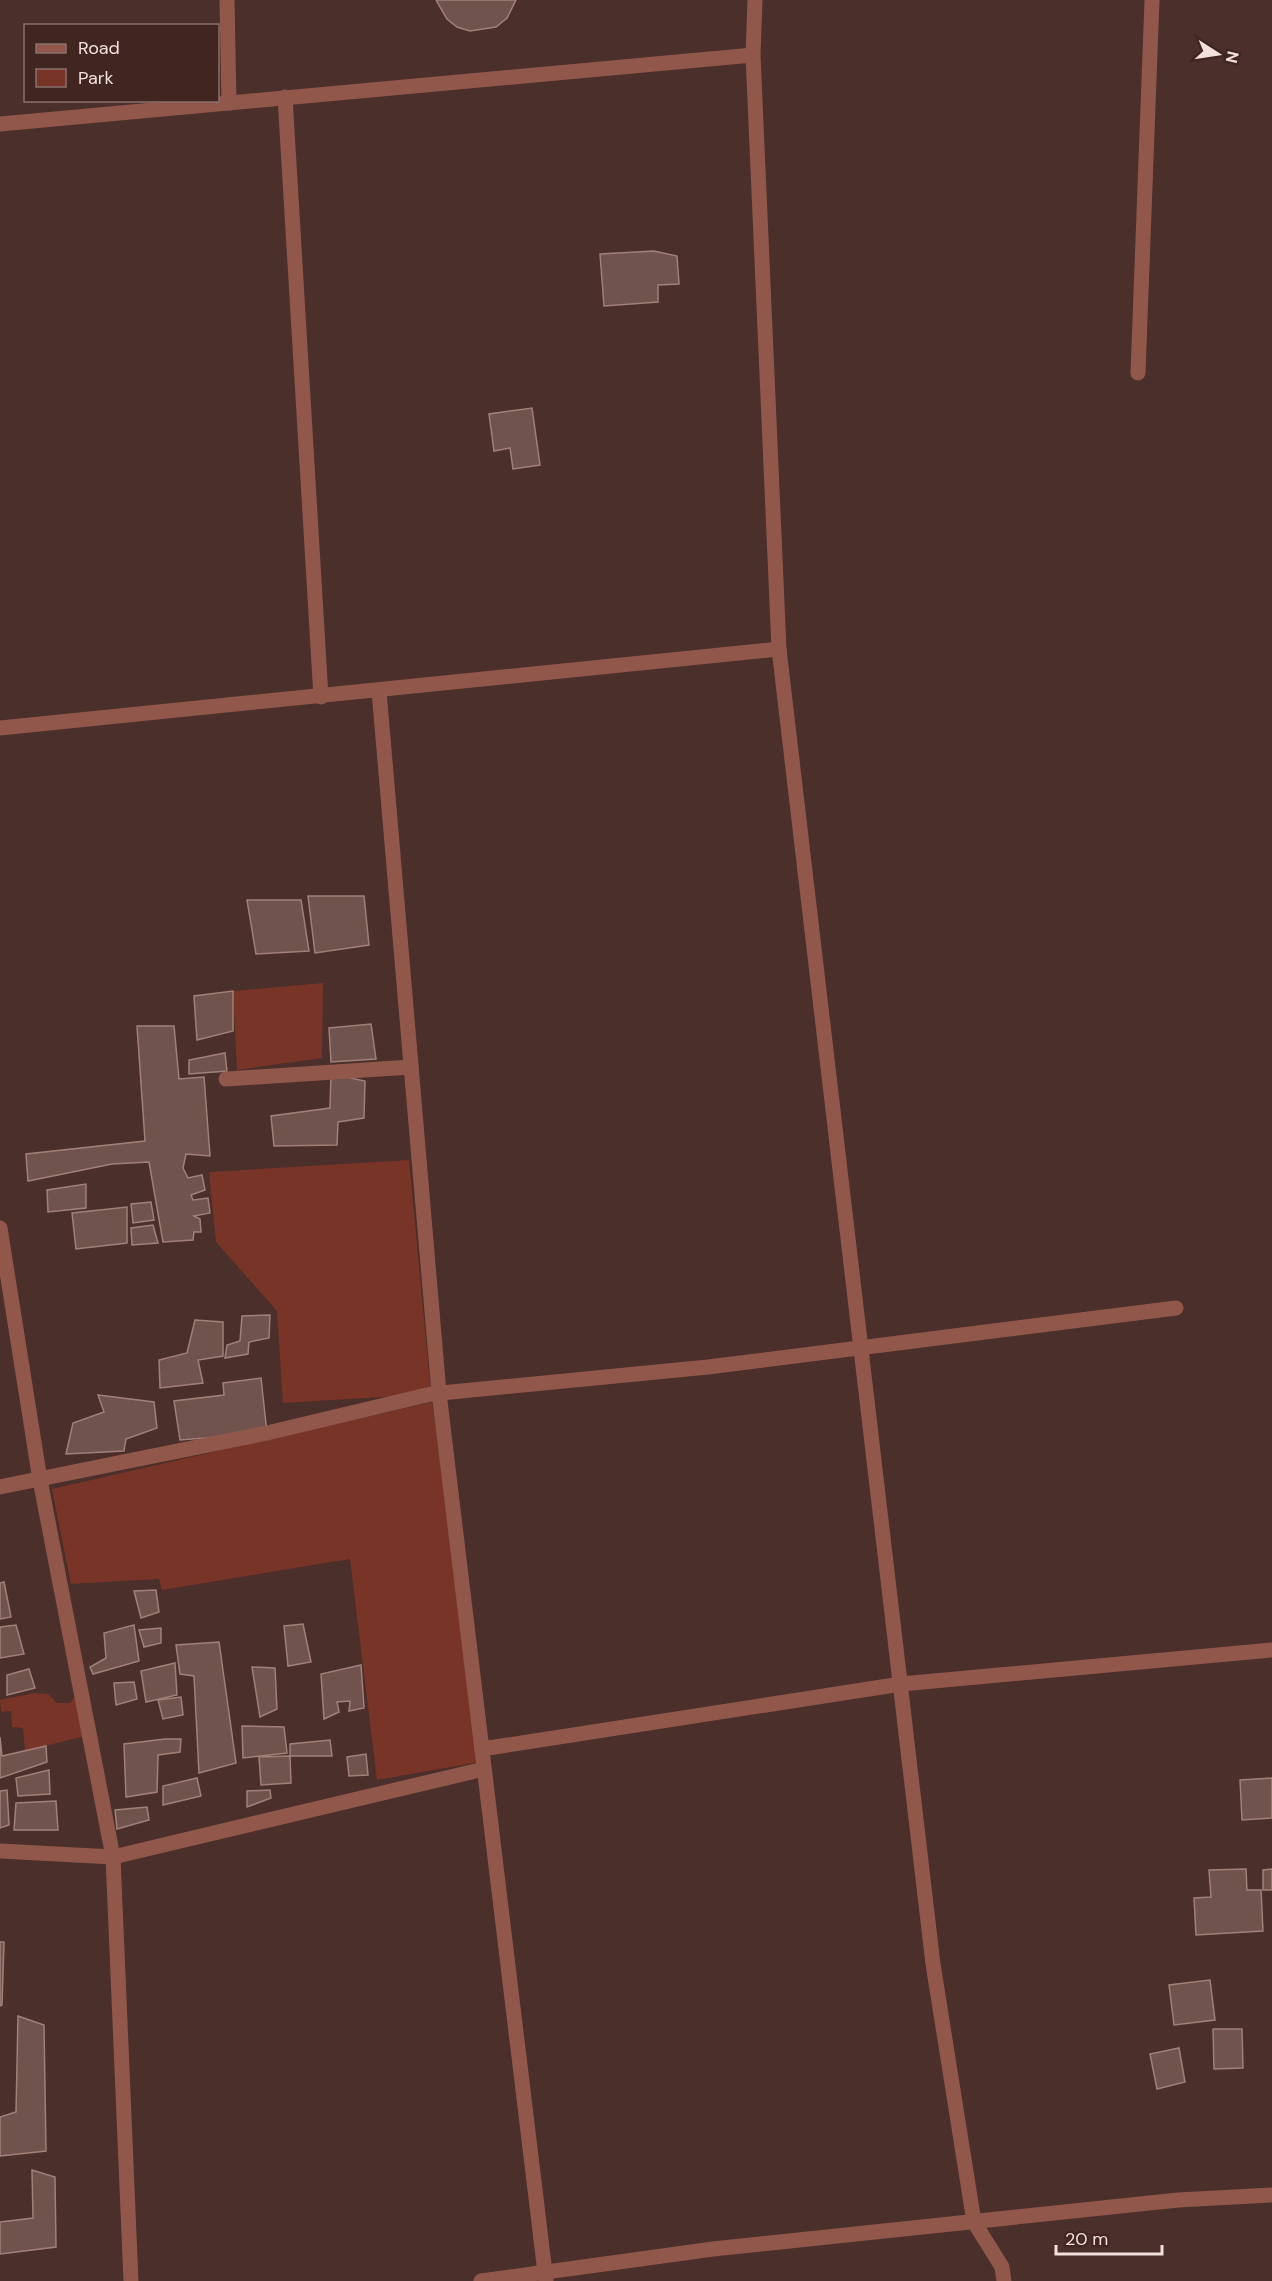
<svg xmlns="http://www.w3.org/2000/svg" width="1272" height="2281" font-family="'DM Sans',sans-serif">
<rect width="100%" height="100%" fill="#4a2f2a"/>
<g fill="#793428">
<polygon points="323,983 322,1058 237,1070 233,991"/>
<polygon points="409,1160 431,1394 283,1403 277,1311 216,1242 209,1172"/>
<polygon points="432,1402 479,1762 377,1780 350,1559 162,1590 159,1579 71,1584 52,1489"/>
<polygon points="35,1693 48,1694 57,1703 70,1703 78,1693 85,1736 25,1751 23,1728 12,1727 11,1711 1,1712 0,1700"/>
</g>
<g fill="#71534d" stroke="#a18079" stroke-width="1.5">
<polygon points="436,0 516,0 507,18 496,27 470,31 457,27 447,19"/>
<polygon points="654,251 677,256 679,284 658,285 658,302 604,306 600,254"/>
<polygon points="532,408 540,465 513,469 510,448 494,451 489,414"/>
<polygon points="308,896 364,896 369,945 315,953"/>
<polygon points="247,900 301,900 309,951 256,954"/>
<polygon points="233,991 233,1031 197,1040 194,996"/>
<polygon points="371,1024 376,1059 331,1062 329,1028"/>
<polygon points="137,1026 174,1026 179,1079 204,1077 210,1156 186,1154 183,1168 188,1178 202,1175 205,1190 191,1195 193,1200 208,1198 210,1213 194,1216 200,1219 201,1232 194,1232 193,1240 163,1242 149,1162 112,1164 28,1181 26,1154 145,1141"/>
<polygon points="225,1053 227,1071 189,1074 189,1060"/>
<polygon points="331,1074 365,1081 364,1118 338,1122 337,1145 274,1146 271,1116 330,1108"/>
<polygon points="86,1184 86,1208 48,1212 47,1190"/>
<polygon points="151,1202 154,1220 133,1223 131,1204"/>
<polygon points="127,1207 127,1243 76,1249 72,1213"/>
<polygon points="153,1225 158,1243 132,1245 131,1228"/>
<polygon points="270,1315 269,1338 249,1342 248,1354 225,1358 227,1345 240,1341 242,1316"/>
<polygon points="195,1320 223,1322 223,1356 198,1360 203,1383 160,1388 159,1360 187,1353"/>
<polygon points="261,1378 267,1433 180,1440 174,1401 224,1395 223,1383"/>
<polygon points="98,1395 154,1402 157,1428 126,1439 124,1451 66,1454 73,1423 104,1412"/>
<polygon points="4,1582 11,1617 0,1619 0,1583"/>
<polygon points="156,1590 159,1612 141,1618 134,1591"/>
<polygon points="303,1624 311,1662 288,1666 284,1626"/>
<polygon points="16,1625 24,1654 0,1658 0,1627"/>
<polygon points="134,1625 139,1661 93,1674 90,1667 106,1658 104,1633"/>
<polygon points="161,1628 161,1643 144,1647 139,1630"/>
<polygon points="219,1642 236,1763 199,1773 194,1676 180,1674 176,1645"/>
<polygon points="175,1663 177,1695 146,1702 141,1671"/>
<polygon points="361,1665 364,1708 349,1711 350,1701 337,1702 339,1712 324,1719 321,1674"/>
<polygon points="252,1667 275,1668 277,1709 260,1717"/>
<polygon points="29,1669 35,1688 7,1695 7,1675"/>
<polygon points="134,1682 137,1699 116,1705 114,1683"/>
<polygon points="181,1697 183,1715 163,1719 158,1700"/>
<polygon points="242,1726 284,1727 287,1753 243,1758"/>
<polygon points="0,1737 2,1756 46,1746 47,1762 0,1778"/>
<polygon points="165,1739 181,1739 180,1752 158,1755 157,1792 126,1797 124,1744"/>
<polygon points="330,1740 332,1756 290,1756 290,1744"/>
<polygon points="366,1754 368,1775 349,1776 347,1757"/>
<polygon points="290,1756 291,1783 261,1785 259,1757"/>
<polygon points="49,1770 50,1794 18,1796 16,1778"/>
<polygon points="197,1778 201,1796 163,1805 163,1786"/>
<polygon points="1272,1778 1272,1818 1242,1820 1240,1780"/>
<polygon points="7,1790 9,1825 0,1828 0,1791"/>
<polygon points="270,1790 271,1798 247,1807 247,1791"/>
<polygon points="56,1801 58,1830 14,1830 16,1803"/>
<polygon points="147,1807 149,1820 117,1829 115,1810"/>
<polygon points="1246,1869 1247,1890 1261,1890 1263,1931 1196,1935 1194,1898 1211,1897 1209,1870"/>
<polygon points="1272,1869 1272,1890 1263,1890 1263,1870"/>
<polygon points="0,1942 4,1942 2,2005 0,2006"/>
<polygon points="1210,1980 1215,2020 1174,2025 1169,1985"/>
<polygon points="18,2016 44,2025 46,2151 0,2156 0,2117 16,2112"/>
<polygon points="1213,2029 1242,2029 1243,2068 1214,2069"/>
<polygon points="1179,2048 1185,2082 1157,2089 1150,2054"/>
<polygon points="32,2170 55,2177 56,2247 0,2254 0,2222 33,2218"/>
</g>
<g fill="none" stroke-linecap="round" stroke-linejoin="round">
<g stroke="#91574b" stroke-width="15">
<polyline points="227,0 229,103"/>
<polyline points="755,0 753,55 779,649 933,1964 974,2222 1002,2267 1004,2281"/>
<polyline points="285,97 321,697"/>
<polyline points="0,124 753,55"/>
<polyline points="1138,373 1152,0"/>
<polyline points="379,691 439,1393 546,2281"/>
<polyline points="0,728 779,649"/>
<polyline points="226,1079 411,1067"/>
<polyline points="0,1228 40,1480 113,1857 131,2281"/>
<polyline points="0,1487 267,1433 431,1394 708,1367 1176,1308"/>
<polyline points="482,1749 901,1684 1272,1650"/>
<polyline points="0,1851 113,1857 484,1769"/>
</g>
<polyline stroke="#91574b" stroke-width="15" points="481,2281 713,2249 1178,2200 1272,2195"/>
</g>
<rect x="24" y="24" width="195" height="78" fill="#402520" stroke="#87706b" stroke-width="1.5"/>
<rect x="36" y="44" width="30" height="9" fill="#91574b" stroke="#87706b" stroke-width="1.5"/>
<text x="78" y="54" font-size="18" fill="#f2e0dc">Road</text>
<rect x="36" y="69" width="30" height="18" fill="#793428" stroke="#87706b" stroke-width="1.5"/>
<text x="78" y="84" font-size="18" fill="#f2e0dc">Park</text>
<g transform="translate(1218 54) rotate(102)" stroke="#402520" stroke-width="4.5" paint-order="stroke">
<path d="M0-4.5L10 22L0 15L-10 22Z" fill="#f2e0dc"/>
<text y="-9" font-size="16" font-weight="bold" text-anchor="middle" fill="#f2e0dc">N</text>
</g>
<path d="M1056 2245v9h106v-9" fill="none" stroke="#f2e0dc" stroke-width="3"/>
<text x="1065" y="2245" font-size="18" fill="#f2e0dc" stroke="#402520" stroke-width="4.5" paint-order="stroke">20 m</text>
</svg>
